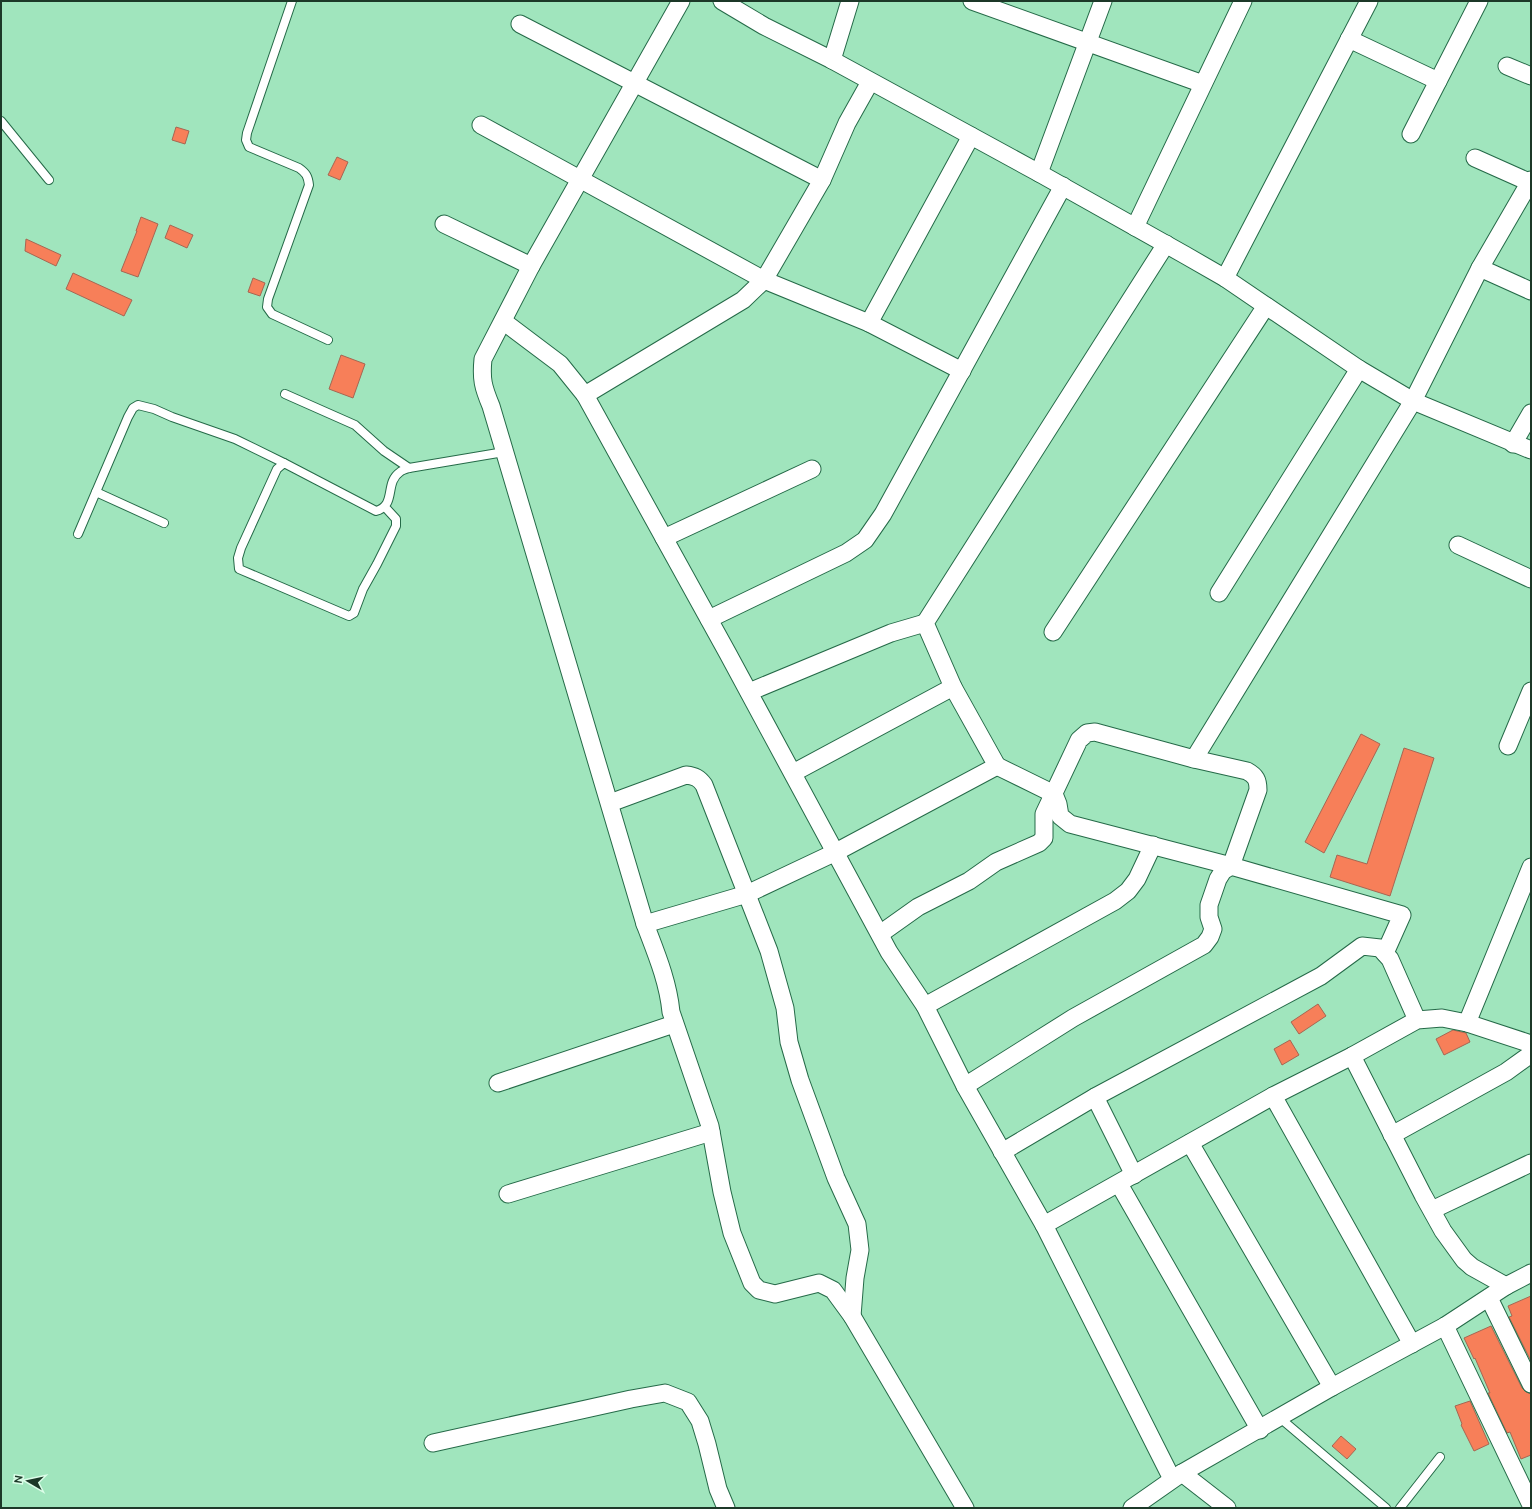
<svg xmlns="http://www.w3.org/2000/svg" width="1532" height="1509" font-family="Ubuntu,sans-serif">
<rect width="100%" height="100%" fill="#a0e5bd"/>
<g fill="#f77f59" stroke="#a66652">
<polygon points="176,127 189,131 185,144 172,140"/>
<polygon points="337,157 348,162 340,180 328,175"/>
<polygon points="141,217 158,224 138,277 121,271 137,231 136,231"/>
<polygon points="170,225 193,235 187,248 165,238"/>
<polygon points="26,239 61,255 56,266 25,251"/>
<polygon points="73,273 132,300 124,316 66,289"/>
<polygon points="253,278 265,283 260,296 248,292"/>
<polygon points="341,355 365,364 353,398 329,389"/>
<polygon points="1361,734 1380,744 1324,853 1305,842"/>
<polygon points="1404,748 1434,758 1390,896 1330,877 1337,855 1367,864"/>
<polygon points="1318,1004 1326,1016 1299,1034 1291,1022"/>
<polygon points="1453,1030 1466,1033 1470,1042 1444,1055 1436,1039"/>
<polygon points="1290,1040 1299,1055 1282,1065 1274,1049"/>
<polygon points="1531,1296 1531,1361 1509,1317 1512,1316 1508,1306"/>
<polygon points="1491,1326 1522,1388 1526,1392 1531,1394 1531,1455 1521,1459 1510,1432 1507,1433 1488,1393 1490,1393 1475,1358 1474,1359 1464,1338"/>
<polygon points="1470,1401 1489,1444 1474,1451 1461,1425 1462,1424 1455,1406"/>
<polygon points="1341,1436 1356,1449 1347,1459 1332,1446"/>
</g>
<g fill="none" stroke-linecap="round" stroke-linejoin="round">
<g stroke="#256a48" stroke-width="10">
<g id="service">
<path d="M 292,1 L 247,133 L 246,140 L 249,147 L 299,168 C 306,173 308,176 309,185 L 268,299 L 267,307 L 272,314 L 328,340"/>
<polyline points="1,121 49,180"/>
<polyline points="285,394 355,425 384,451 409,468"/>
<polyline points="96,492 164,523"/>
<path d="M 385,507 L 396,519 L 396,526 L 377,564 L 363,589 L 354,613 L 349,616 L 239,569 L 238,558 L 241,548 L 277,469 L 284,463 L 376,511 C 397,505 384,483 400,472 C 402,470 406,469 409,468 L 504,452"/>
<polyline points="78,534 128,417 133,408 138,405 154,409 172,417 235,439 284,463"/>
<polyline points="1280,1418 1386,1508"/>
<polyline points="1400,1508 1440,1457"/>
</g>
</g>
<g stroke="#256a48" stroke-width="19">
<g id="minor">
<path d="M 681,1 L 531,266 L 483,359 C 481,379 483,387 491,406 L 645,924 C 656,953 668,981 671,1012 L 710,1126 L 722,1192 L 732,1233 L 752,1283 L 759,1290 L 775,1294 L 819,1283 L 833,1290 L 852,1316 L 965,1508"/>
<polyline points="722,1 764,26 832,60 1039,173 1185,255 1225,278 1359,369 1413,401 1531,450"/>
<polyline points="972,1 1203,84"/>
<polyline points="520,24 822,180"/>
<polyline points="1349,39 1438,81"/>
<polyline points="832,60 850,1"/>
<polyline points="1507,66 1531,76"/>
<polyline points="481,125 764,280 869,323 962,371"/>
<polyline points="1411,134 1479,1"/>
<polyline points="1475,158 1531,183"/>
<polyline points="1039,173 1103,1"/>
<polyline points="444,224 531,266"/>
<polyline points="1135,227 1243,1"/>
<polyline points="1480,268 1531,291"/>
<polyline points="1225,278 1369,1"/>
<polyline points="503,321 560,364 585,395 727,652 889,952 925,1006 965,1086 1044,1225 1172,1479"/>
<polyline points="869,323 971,136"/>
<polyline points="585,395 743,300 764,280 822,180 847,123 870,82"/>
<polyline points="1513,444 1531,413"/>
<polyline points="664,538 812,469"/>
<polyline points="1458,545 1531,579"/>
<polyline points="1219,593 1359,369"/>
<polyline points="709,619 846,553 865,540 883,514 1063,186"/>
<polyline points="1053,632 1266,306"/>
<polyline points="749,692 891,633 925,623"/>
<polyline points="1508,746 1531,691"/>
<polyline points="1194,759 1413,401 1480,268 1531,180"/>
<polyline points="997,766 1054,794 1058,804 1060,816 1070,824 1231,866 1402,915 1385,953"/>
<polyline points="793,773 953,687"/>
<path d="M 610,803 L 686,775 C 695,776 699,778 704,785 L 769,951 L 785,1008 L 789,1042 L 800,1080 L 836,1178 L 857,1224 L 860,1250 L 855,1278 L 852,1316"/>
<polyline points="645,924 747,894 836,852 997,766 953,687 925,623 1166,244"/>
<path d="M 880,934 L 918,907 L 969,881 L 996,862 L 1039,843 L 1044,838 L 1044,814 L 1079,740 L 1087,733 L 1095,732 L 1194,759 L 1247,771 C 1256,776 1258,780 1258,790 L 1231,866 L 1223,871 L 1218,879 L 1209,905 L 1209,917 L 1213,929 L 1210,937 L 1204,945 L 1073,1018 L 965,1086"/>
<polyline points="925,1006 1115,901 1128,891 1137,879 1153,845"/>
<polyline points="1467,1023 1531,867"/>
<polyline points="1352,1056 1423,1195 1443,1231 1464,1260 1472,1267 1506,1286"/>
<polyline points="498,1083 674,1024"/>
<polyline points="1273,1096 1412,1344"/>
<polyline points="1095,1097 1134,1175"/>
<polyline points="1392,1135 1506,1072 1531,1054"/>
<polyline points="1190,1143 1332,1387"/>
<polyline points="1002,1152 1095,1097 1321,976 1362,946 1380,948 1390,959 1417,1020"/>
<polyline points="1119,1184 1260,1430"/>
<polyline points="508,1194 711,1132"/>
<polyline points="1432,1210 1531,1163"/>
<polyline points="1044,1225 1273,1096 1352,1056 1417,1020 1442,1018 1467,1023 1531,1044"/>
<polyline points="1489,1298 1531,1384"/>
<polyline points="1445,1326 1531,1505"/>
<polyline points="433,1443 631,1399 665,1393 688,1402 700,1421 707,1444 718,1489 726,1508"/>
<polyline points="1182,1473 1227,1508"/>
<polyline points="1132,1508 1182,1473 1332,1387 1445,1326 1506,1286 1531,1273"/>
</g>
</g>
<use href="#service" stroke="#fff" stroke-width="8"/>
<use href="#minor" stroke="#fff" stroke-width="17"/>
</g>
<rect width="1532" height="1509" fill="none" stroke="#1c3828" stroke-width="4"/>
<g transform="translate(28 1481) rotate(279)" stroke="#dbfde8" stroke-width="3" paint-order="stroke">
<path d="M0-3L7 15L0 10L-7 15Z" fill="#1c3828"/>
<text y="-6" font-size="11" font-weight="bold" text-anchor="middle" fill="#1c3828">N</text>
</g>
</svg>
